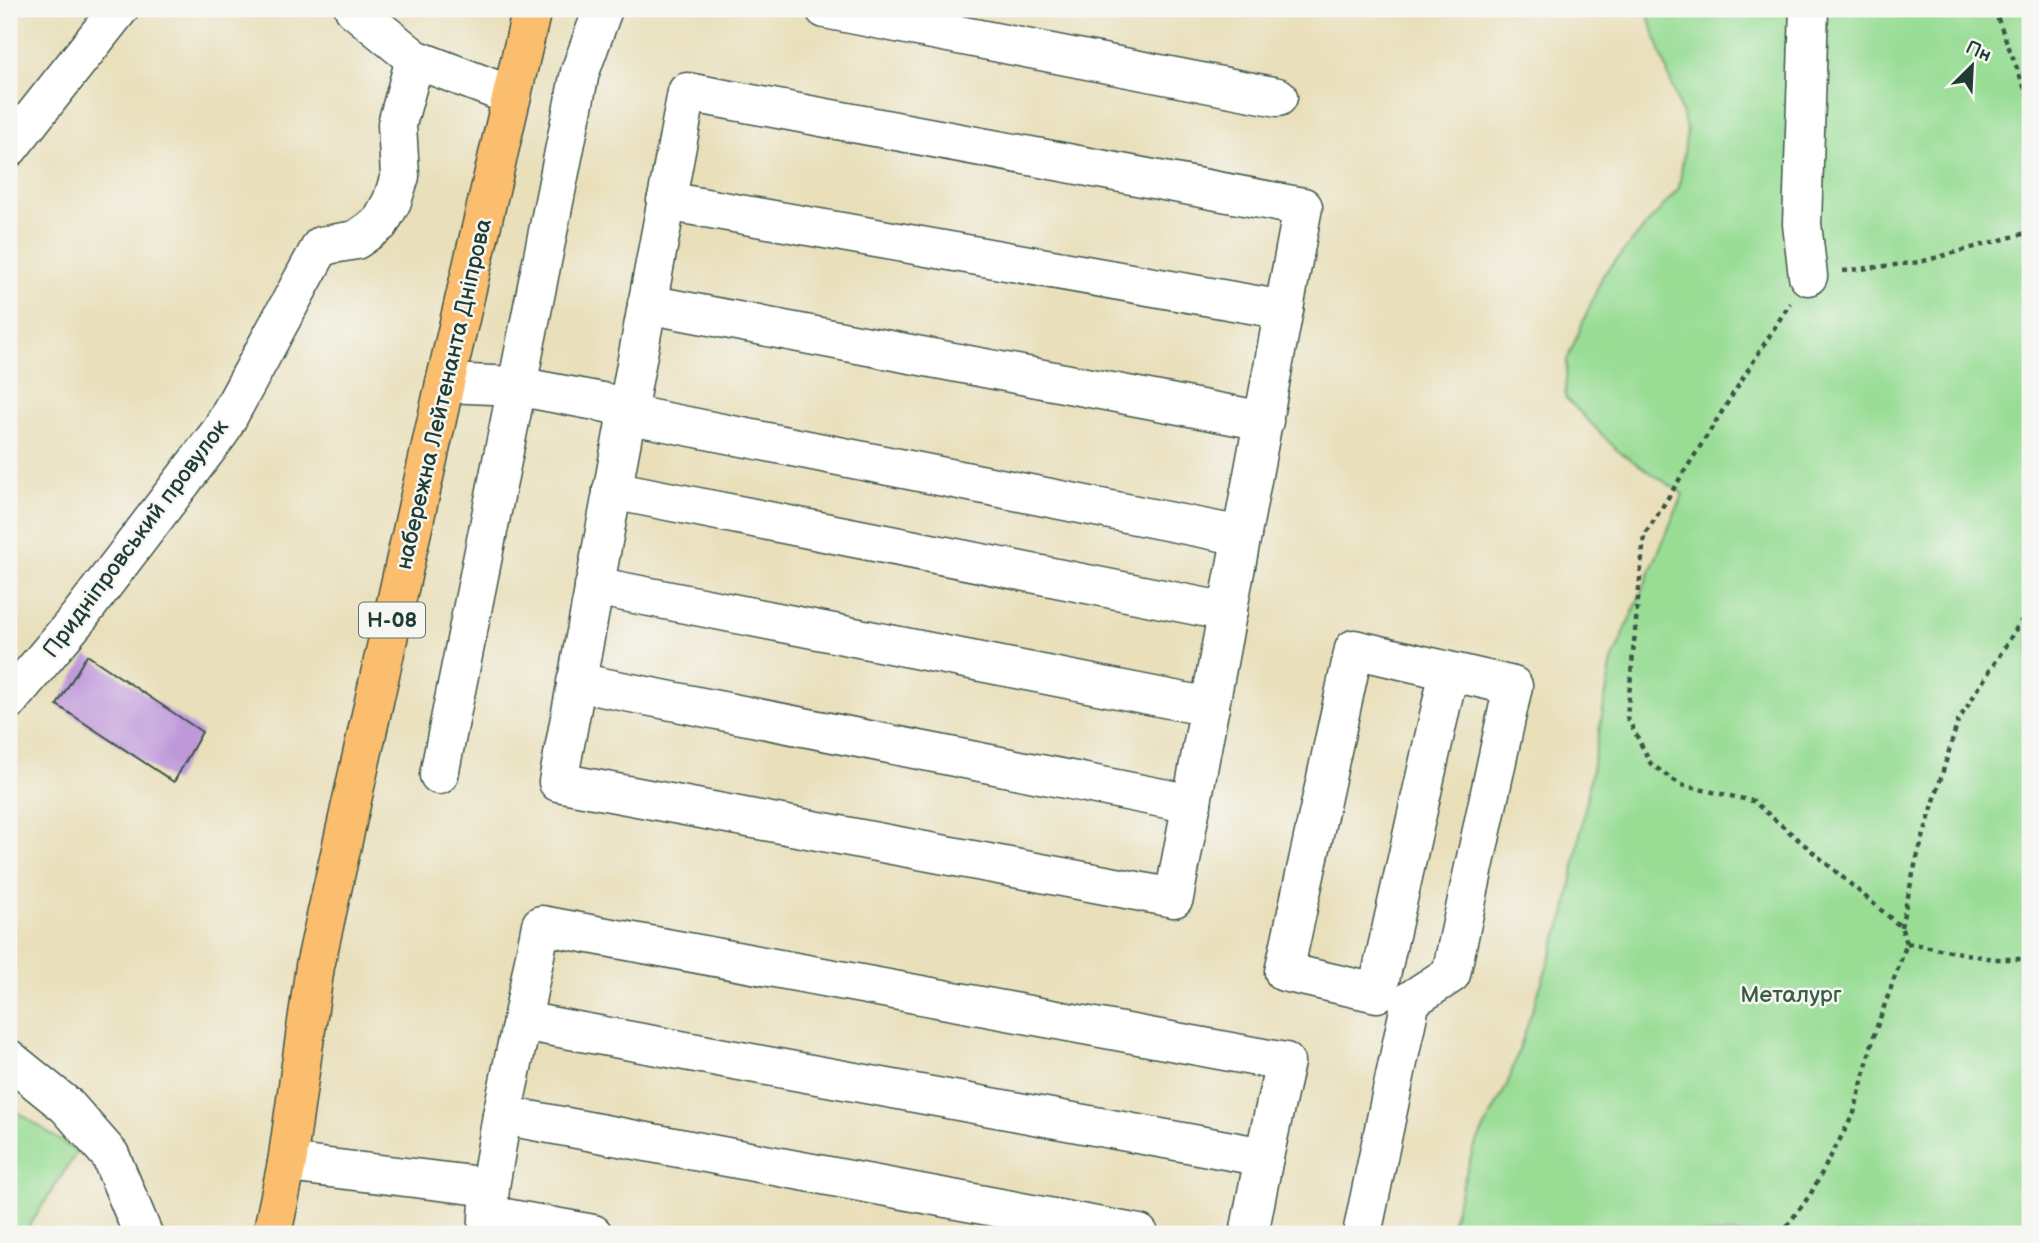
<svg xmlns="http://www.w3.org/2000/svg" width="2039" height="1243" font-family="'Balsamiq Sans',sans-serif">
<rect width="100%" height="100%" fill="#f6f6f2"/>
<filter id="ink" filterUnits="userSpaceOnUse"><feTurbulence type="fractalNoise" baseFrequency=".0143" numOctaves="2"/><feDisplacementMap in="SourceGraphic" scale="14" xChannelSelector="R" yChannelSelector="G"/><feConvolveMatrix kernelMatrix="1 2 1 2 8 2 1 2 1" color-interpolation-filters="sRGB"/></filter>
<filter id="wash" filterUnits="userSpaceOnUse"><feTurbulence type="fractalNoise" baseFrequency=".00686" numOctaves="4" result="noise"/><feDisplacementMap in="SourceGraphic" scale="28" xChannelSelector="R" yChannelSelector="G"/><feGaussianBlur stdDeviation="1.57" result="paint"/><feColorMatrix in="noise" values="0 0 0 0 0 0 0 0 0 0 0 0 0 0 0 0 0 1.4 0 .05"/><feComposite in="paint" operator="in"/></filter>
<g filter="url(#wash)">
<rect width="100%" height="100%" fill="#e9dfba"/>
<g fill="#99dd95" stroke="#5c8d64" stroke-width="2">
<polygon points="1646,9 2030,9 2030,1234 1448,1234 1473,1150 1507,1085 1566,911 1612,661 1683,494 1618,451 1565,397 1567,360 1603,275 1679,188 1687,130"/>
<polygon points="9,1106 77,1152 24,1234 9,1234"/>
</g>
<g id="blocks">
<polygon fill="#bf98da" points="87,655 202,732 174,782 57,705"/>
</g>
</g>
<g filter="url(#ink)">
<use href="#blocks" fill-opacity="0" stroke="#3d5548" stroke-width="2"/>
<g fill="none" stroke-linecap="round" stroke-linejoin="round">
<g stroke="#3d5548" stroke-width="41">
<g id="minor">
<polyline points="354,9 415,59 512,96"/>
<polyline points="825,9 1278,97"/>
<polygon points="687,92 1303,207 1174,898 558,782"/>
<polyline points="9,148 119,9"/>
<polyline points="666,201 1284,310"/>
<polyline points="1808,276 1802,224 1809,9"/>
<polyline points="647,304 1264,421"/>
<polyline points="445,383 516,386 628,407"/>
<polyline points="626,414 1242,536"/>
<polyline points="612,490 1228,612"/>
<polyline points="594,586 1210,707"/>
<polyline points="576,682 1192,804"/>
<polyline points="9,700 79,617 220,432 321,246 356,240 380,223 392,201 400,176 397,124 415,59"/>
<polyline points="439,775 580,72 603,9"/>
<polyline points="522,1021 541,925 1285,1062 1264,1157"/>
<polyline points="9,1059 67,1106 110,1155 143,1234"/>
<polyline points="502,1115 522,1021 1264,1157 1249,1234"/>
<polyline points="287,1163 490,1187 487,1234"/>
<polyline points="490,1187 502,1115 1139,1234"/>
<polyline points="489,1215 593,1234"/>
<polyline points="1362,1234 1411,1000 1451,974 1513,686 1354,649 1284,972 1377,993 1449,671"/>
</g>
</g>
<g stroke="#3d5548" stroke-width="41">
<polyline id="major" points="272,1234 287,1163 315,966 445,383 532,9"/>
</g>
<g stroke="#3d5548" stroke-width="4.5" stroke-dasharray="5 5" stroke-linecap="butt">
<polyline points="1994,9 2030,102"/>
<polyline points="1843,271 1920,262 2030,232"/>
<polyline points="1901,927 1916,861 1958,721 2030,607"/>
<polyline points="1907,943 1993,959 2024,959 2030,949"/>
<polyline points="1781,1234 1810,1195 1854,1113 1875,1032 1907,943 1901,927 1753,801 1681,785 1651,764 1627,717 1644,536 1790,303"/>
</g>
<use href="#minor" stroke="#fff" stroke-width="38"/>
<use href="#major" stroke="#fabe6e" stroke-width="38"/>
</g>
</g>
<g text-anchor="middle" stroke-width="5" stroke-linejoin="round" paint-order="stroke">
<rect fill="#f6f6f2" stroke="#60746d" stroke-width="2" x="359" y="602.5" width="66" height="35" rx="5"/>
<g font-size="21" font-weight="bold" fill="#1f3d34">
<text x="392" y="627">Н-08</text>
</g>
<g font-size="23" fill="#1f3d34" stroke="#f6f6f2">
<text transform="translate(443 394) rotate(-77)" y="8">набережна Лейтенанта Дніпрова</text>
<text transform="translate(135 538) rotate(-53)" y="8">Придніпровський провулок</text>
</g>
<g font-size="23" fill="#375d47" stroke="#f6f6f2">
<text x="1791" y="1002">Металург</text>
</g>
</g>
<rect width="2039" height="1243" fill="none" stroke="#f6f6f2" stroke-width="35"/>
<g transform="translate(1972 66) rotate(24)" stroke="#f6f6f2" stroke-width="5" paint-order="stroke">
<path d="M0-5L12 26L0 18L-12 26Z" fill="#1f3d34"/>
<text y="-10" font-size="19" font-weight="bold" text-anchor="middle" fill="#1f3d34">Пн</text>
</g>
</svg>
